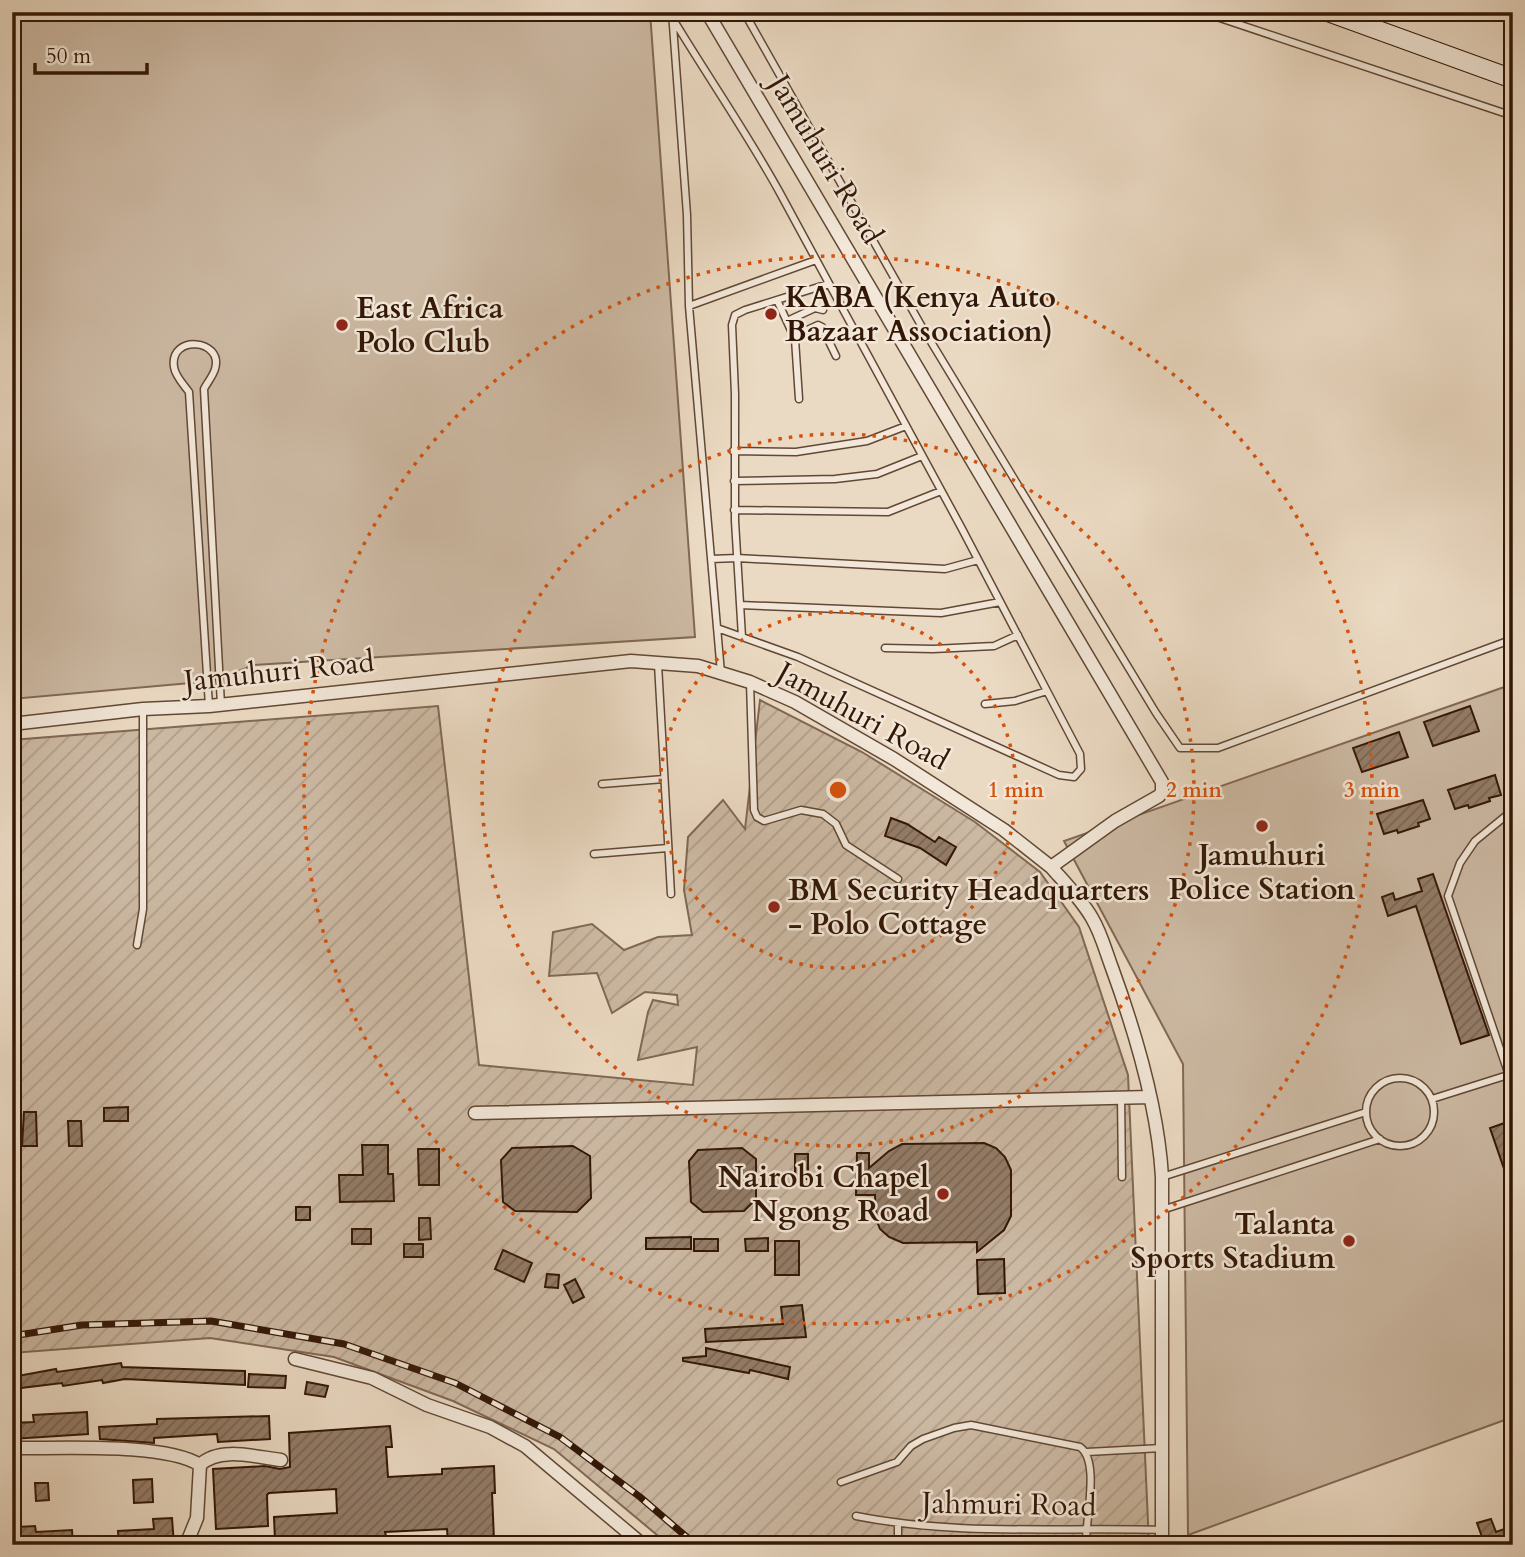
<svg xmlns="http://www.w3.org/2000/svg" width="1525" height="1557" viewBox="0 0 1525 1557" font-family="Cardo,serif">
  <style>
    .green { fill: #ccb9a3; stroke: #806854; stroke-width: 2 }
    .garden { fill: url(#garden-furrows); stroke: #806854; stroke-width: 2 }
    .building { fill: url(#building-hatch); stroke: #331706; stroke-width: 2 }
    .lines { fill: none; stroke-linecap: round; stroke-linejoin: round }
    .lane-casing { stroke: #614835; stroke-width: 9 }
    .street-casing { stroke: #614835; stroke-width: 15 }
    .secondary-casing { stroke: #331706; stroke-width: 20 }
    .lane { stroke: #f2e7d8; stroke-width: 6 }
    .street { stroke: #f2e7d8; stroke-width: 12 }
    .secondary { stroke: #f2e7d8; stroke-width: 18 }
    .rail-casing { stroke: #331706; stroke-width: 7 }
    .rail { stroke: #f2e7d8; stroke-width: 4.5; stroke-dasharray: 13; stroke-linecap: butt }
    .ring { fill: none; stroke: #d6520b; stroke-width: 3.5; stroke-dasharray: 3.5 7 }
    .poi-dot { fill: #8f2418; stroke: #f2e7d8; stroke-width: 2.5 }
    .labels { text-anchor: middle; stroke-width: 5; stroke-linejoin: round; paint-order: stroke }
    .street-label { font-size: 30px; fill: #331706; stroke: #f2e7d8 }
    .poi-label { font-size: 30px; font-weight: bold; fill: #331706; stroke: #f2e7d8; text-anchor: start }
    .centre { fill: #d6520b; stroke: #f2e7d8; stroke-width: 3.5 }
    .ring-label { font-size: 21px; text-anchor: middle; font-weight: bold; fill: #d6520b; stroke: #f2e7d8; stroke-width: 5; stroke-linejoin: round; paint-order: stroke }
  </style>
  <defs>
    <pattern id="garden-furrows" width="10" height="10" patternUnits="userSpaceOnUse" patternTransform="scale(1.75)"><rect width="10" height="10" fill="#ccb9a3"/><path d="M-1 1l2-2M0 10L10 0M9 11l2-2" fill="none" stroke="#b09e8b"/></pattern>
    <pattern id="building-hatch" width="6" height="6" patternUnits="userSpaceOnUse" patternTransform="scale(1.75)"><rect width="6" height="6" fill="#937c68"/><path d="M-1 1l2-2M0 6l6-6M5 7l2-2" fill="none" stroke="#796554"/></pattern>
  </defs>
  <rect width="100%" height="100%" fill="#ebdac3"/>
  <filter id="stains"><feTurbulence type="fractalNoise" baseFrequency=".00286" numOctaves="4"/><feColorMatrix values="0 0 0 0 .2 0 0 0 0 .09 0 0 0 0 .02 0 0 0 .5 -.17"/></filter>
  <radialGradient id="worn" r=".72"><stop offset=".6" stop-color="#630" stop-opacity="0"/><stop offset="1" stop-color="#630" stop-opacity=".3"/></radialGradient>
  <path class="green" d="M12,12H650L695,637L254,665L213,681L12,699Z
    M1513,684V1417L1188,1535L1183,1064L1064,841Z"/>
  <path class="garden" d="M760,700L862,752L975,822L1040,872L1079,927L1128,1075L1149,1545H669L554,1449L453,1401L334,1357L210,1338L12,1353V740L438,706L479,1065L693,1085L697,1047L638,1060L648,1012L653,1000L678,1005L677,995L645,992L612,1013L597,973L549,976L553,932L592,924L624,950L658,937L692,935L684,890L688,837L723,800L745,829Z"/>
  <path class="building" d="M1470,706L1479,731L1433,746L1424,722Z
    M1399,732L1408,757L1362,772L1353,748Z
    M1495,775L1501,795L1489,798L1490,801L1469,808L1468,805L1455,809L1448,790Z
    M1423,800L1430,819L1418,823L1419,826L1398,833L1397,830L1384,834L1377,814Z
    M891,818L907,824L935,842L939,837L956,847L946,865L920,848L885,836Z
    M1433,874L1489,1035L1461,1044L1416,906L1388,916L1382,897L1393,893L1395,900L1422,891L1418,879Z
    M128,1107V1121H104V1108Z
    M24,1112H36L37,1146H22Z
    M1513,1120V1189H1511L1490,1128Z
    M68,1121H81L82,1146H69Z
    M984,1143L996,1148L1005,1157L1011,1170V1216L1004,1230L977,1252V1242L903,1243L889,1237L880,1229L876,1219L875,1195H856L857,1153H869V1168L889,1151L902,1144Z
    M362,1145H388V1174H393L394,1201L340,1202L339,1175H363Z
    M573,1146L590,1156L591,1198L577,1212L515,1211L503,1202L501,1160L512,1148Z
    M742,1148L756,1159V1199L744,1211L703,1212L691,1202L689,1161L698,1150Z
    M418,1149H439V1185H419Z
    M795,1154H808V1179H795Z
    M296,1207H310V1220H296Z
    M419,1218H430L431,1239L419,1240Z
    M352,1229H371V1244H352Z
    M691,1237V1249H646V1238Z
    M768,1238V1251H746L745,1239Z
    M694,1239H718V1251H694Z
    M775,1241H799V1275H775Z
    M404,1244H423V1257H404Z
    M503,1250L532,1263L524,1282L495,1269Z
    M1004,1259L1005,1293L978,1294L977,1260Z
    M547,1274L559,1275L558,1288L545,1287Z
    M575,1279L584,1297L573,1303L564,1285Z
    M802,1305L806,1337L706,1342L705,1329L783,1324L781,1307Z
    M706,1348L790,1367L788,1379L750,1370L749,1373L683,1361V1358L706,1356Z
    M121,1363L122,1367L245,1371V1385L125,1379L103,1383L102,1380L63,1386L62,1383L12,1389V1377L56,1369L57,1372Z
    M249,1374L286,1376L285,1388L248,1387Z
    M307,1382L328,1386L325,1397L305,1394Z
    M87,1412L88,1434L12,1439V1423L34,1422L33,1415Z
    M269,1416L270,1439L218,1442L217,1434L154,1438V1443L100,1439L99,1427L157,1424V1419Z
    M390,1426L392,1447H386L388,1477L442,1474V1469L494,1466L495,1493H492L494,1540L448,1542L447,1529L385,1532L386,1536L275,1541L274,1517L337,1513L336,1489L269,1493L267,1495L268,1526L216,1529L213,1469L265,1466L280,1469L290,1467L289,1433Z
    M152,1479L153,1502L134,1503L133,1480Z
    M35,1483H48L49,1500L36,1501Z
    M172,1518L174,1545H119L118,1531L154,1529L153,1519Z
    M1491,1519L1496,1532L1513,1526V1545H1485L1477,1523Z
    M35,1526L36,1532L72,1530L73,1545H18V1527Z"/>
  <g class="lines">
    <defs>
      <path id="lane" d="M672,12L687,215L689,306L721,673
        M744,12L922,327L1156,713L1180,748H1218L1513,639
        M1202,12L1513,116
        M673,19C708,77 747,133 780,193L961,527L1047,691L1080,754L1081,769L1074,777L1059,775L798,657L717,628
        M777,300L795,339L799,399
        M689,306L816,260
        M787,321L815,308L823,310
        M794,336L818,325L822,327L836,356
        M733,451L796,452L867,441L906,426
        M734,481L835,479L877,474L922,456
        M734,510L888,512L941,491
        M711,559L737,558L945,569L978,560
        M740,605L941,613L1000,602
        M742,637L735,521V394L732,325L735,315L745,310L828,284
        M885,648L933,649L994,646L1018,635
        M658,664L671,894
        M750,682L754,810L757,817L764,821L801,810L823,814L836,824L846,845L898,879
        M985,704L1015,701L1047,691
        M209,706L189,392C184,385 175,376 174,367C169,334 224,339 215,369C213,376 207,383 204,389L221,705
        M602,784L664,779
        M1513,810L1475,841L1460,863L1448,896L1513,1087
        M594,854L668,848
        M137,945L143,909V709
        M1366 1112a34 34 0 1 1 68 0a34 34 0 1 1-68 0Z
        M1121,1097L1122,1177
        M1432,1099L1508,1075
        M1162,1177L1366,1112
        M1162,1210L1380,1139
        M1087,1452L1162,1448
        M841,1482L897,1462L911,1446L923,1439L954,1428L971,1425L1080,1447C1098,1460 1088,1507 1087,1528
        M856,1516C956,1536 1060,1527 1162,1530
        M898,1525V1545
        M1086,1528L1087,1545"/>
      <path id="street" d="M12,724L143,709L209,706L631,661L698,666L750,682L795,702L894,759L1004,830L1051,867L1115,821L1159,796L1162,792V782L707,12
        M1051,867C1066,884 1081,899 1092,918C1101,933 1106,952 1112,968C1136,1034 1158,1107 1162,1177V1545
        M475,1113L1150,1097
        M295,1359L372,1378L427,1405L490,1427L525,1446L643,1545
        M12,1448C57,1449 164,1442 200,1465
        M186,1545L197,1518L200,1465C219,1446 256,1457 281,1460"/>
      <path id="secondary" d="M1328,12L1513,79"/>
    </defs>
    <use href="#lane" class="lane-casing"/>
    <use href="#street" class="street-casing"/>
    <use href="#secondary" class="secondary-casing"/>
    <use href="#lane" class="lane"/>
    <use href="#street" class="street"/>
    <use href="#secondary" class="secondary"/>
    <defs>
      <path id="rail" d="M12,1336L82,1325L211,1321L344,1344L455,1383L560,1437L640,1497L696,1545"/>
    </defs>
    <use href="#rail" class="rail-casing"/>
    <use href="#rail" class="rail"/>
  </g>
  <g class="ring">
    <circle cx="838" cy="790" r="178"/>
    <circle cx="838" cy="790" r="356"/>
    <circle cx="838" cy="790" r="534"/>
  </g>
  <g class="poi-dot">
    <circle cx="771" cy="314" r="7"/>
    <circle cx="342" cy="325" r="7"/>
    <circle cx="1262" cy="826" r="7"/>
    <circle cx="774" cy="907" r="7"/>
    <circle cx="943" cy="1194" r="7"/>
    <circle cx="1349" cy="1241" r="7"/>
  </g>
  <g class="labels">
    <g class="street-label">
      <text transform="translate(826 159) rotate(59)" y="10">Jamuhuri Road</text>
      <text transform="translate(279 671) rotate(-6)" y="10">Jamuhuri Road</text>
      <text transform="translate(863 716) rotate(29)" y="10">Jamuhuri Road</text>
      <text transform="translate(1009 1504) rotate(1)" y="10">Jahmuri Road</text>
    </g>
    <g class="poi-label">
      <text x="785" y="307">KABA (Kenya Auto<tspan x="785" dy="34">Bazaar Association)</tspan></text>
      <text x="356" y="318">East Africa<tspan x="356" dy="34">Polo Club</tspan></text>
      <text x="1262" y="865" text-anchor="middle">Jamuhuri<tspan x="1262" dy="34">Police Station</tspan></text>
      <text x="788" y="900">BM Security Headquarters<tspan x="788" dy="34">- Polo Cottage</tspan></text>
      <text x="929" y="1187" text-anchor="end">Nairobi Chapel<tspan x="929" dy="34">Ngong Road</tspan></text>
      <text x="1335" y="1234" text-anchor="end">Talanta<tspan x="1335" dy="34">Sports Stadium</tspan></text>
    </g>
  </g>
  <circle cx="838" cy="790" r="10" class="centre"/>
  <g class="ring-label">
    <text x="1016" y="797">1 min</text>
    <text x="1194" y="797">2 min</text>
    <text x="1372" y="797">3 min</text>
  </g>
  <rect width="1525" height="1557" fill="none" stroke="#ebdac3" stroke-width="42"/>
  <rect x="14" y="14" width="1497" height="1529" fill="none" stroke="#331706" stroke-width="3.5"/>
  <rect x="21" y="21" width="1483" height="1515" fill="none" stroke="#331706" stroke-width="2"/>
  <path d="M35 63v10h112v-10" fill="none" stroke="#331706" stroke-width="3.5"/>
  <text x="46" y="63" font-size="21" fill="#331706" stroke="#f2e7d8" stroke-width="5" paint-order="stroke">50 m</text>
  <rect width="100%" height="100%" filter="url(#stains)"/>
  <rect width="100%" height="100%" fill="url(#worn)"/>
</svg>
